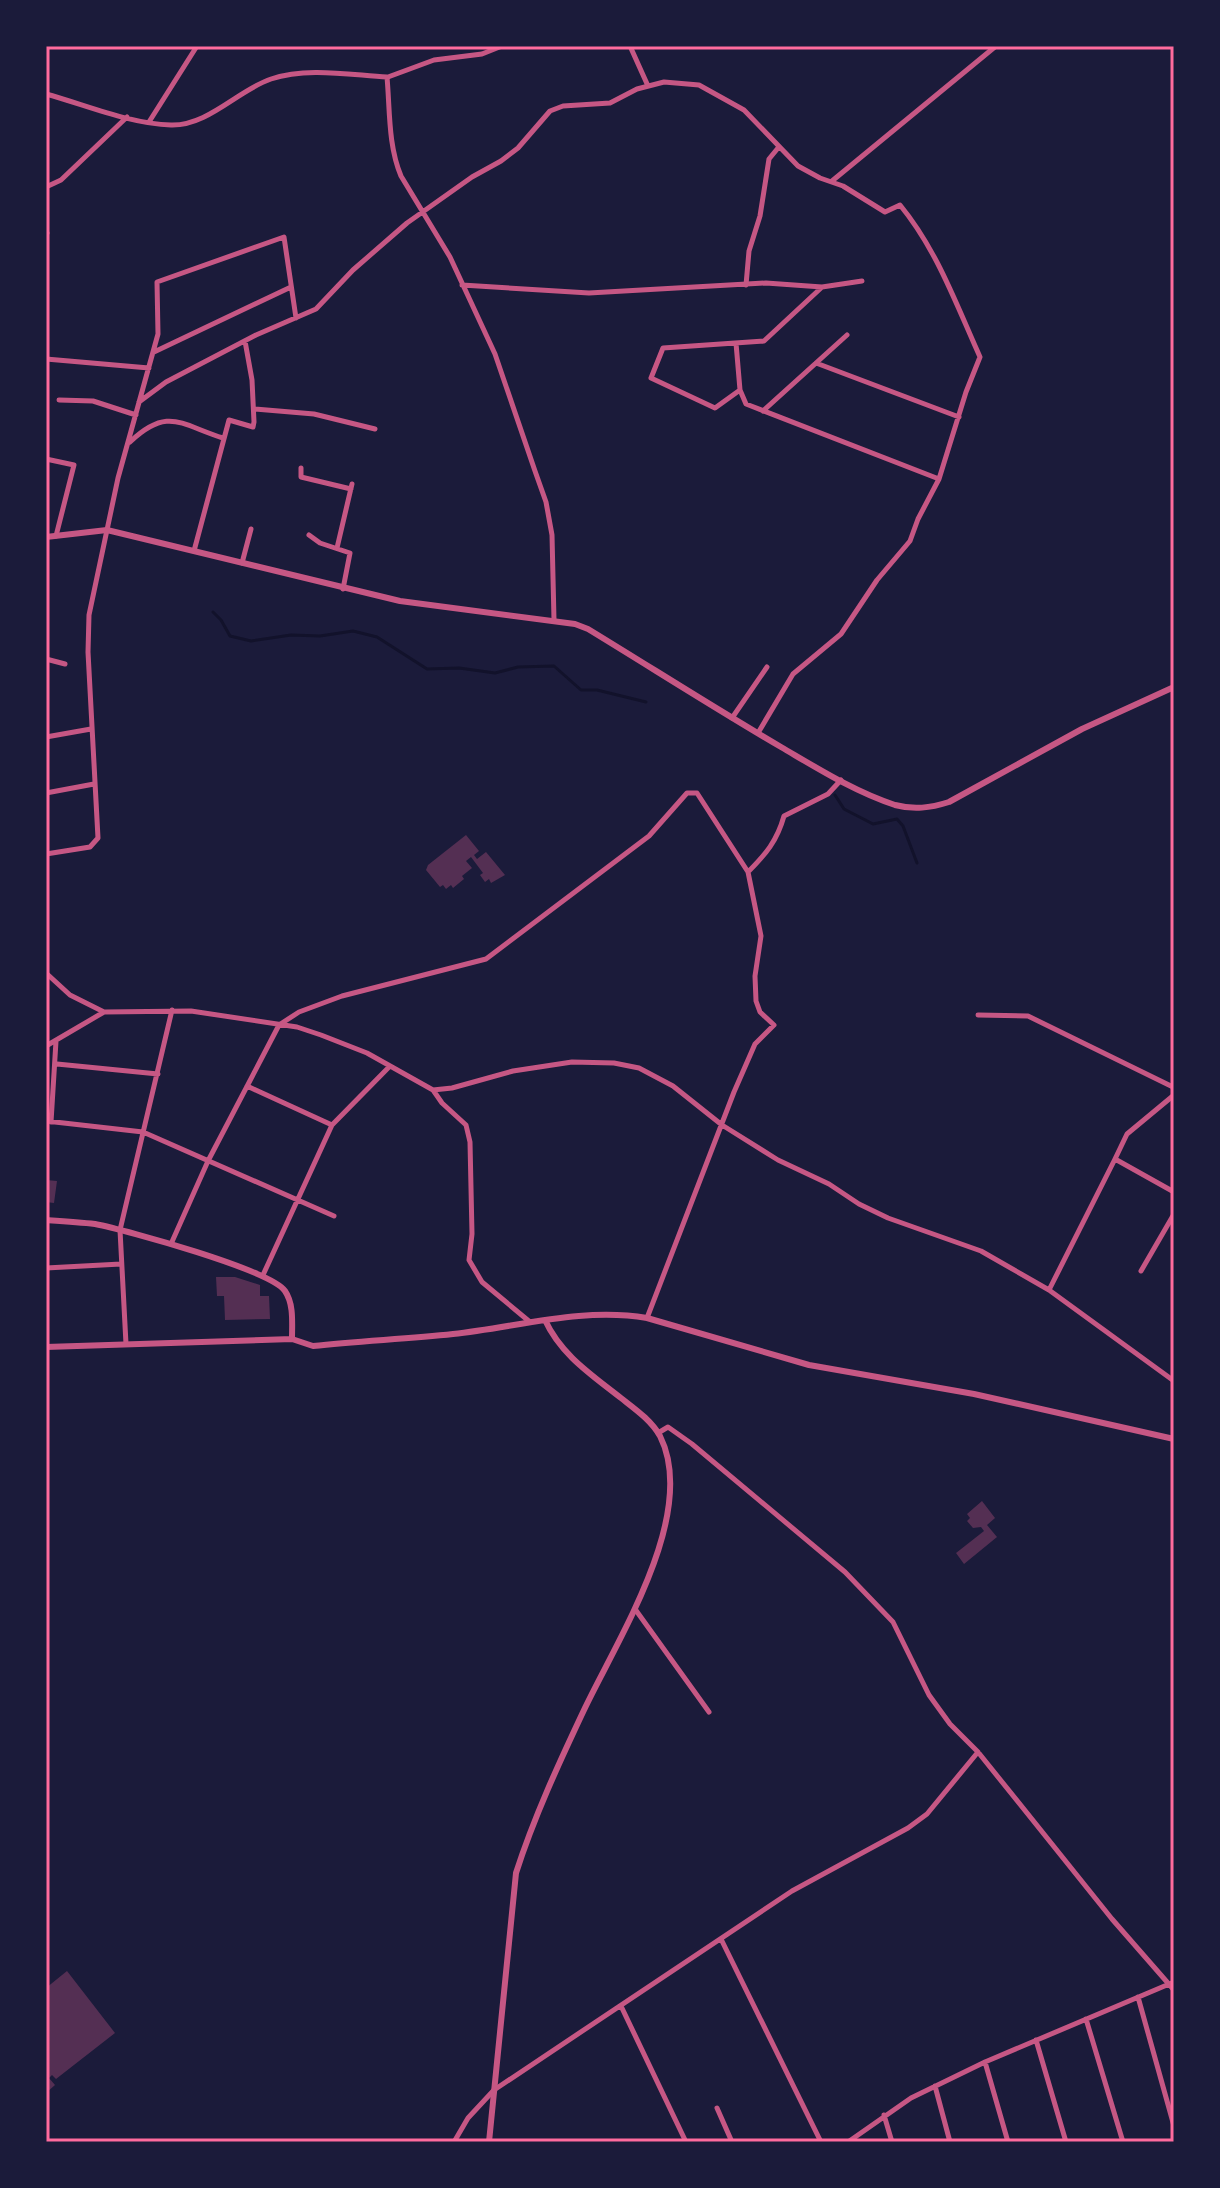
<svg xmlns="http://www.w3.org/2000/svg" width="1220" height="2188" viewBox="0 0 1220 2188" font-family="'Sofia Sans Condensed',sans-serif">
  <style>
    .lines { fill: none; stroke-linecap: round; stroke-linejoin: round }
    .stream { stroke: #12122b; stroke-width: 3 }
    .building { fill: #542f53 }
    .minor { stroke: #c65784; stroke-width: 5 }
    .tertiary { stroke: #c65784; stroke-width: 6 }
    .neatline { fill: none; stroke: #ff6b9d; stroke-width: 3 }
  </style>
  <rect width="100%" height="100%" fill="#1b1b3a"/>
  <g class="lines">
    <path class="stream" d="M213,612L221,620L230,636L251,641L291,635L320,636L353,631L377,637L427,669L459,668L495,673L518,667L554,666L581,690H597L646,702
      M835,795L844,809L873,824L897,819L903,826L917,863"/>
  </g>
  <path class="building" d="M466,835L479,851L474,855L477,859L486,852L505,875L491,883L489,879L485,882L480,875L483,873L471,857L466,861L472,868L462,876L464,879L453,888L451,885L446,889L443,885L440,887L426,870L428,865Z
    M46,1180L57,1181L54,1203L46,1202Z
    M216,1277H235L260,1285V1296H269L270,1319L225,1320L224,1296H217Z
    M982,1501L995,1518L987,1525L997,1537L964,1564L956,1553L984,1531L981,1527L973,1528L967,1521L970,1518L967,1514Z
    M67,1971L115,2033L56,2079L52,2075L49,2078L55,2085L46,2093V1988Z"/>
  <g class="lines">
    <path class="minor" d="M630,46L648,86
      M388,77L434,60L482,54L502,46
      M46,94C86,105 130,124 171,125C208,126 238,90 271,79C307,67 350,75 387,77C390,110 388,145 401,176L450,257L495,354L535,471L546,502L552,535L554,620
      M149,122L197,46
      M832,181L996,46
      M46,187L61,180L127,117
      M46,233H47
      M462,285L589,293L766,283L822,287L862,281
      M746,285L749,251L760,216L769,159L778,148
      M736,343L740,390L746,404L939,479
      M154,352L291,287
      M46,359L149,368
      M816,363L959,417
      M740,390L715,408L651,378L663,348L764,341L821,288
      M59,400L93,401L136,415
      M139,402L166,382L256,335L316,309L353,270L407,223L472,177L501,161L518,148L550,111L563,106L610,103L637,89L664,82L699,85L744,110L798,166L820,178L843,186L885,212L900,205C937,250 956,304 980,357L966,392L939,479L918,519L910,541L877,580L841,634L793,674L758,733
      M255,409L314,414L375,429
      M763,411L847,335
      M130,442C168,406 181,425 223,438
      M46,459L74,465L56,536
      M301,468V477L351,489
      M309,535L320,543L350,553L343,589
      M337,548L352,484
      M194,551L229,420L253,427L254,422L252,380L245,341
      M242,563L251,529
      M46,659L65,664
      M732,718L767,667
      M46,737L91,729
      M46,793L94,784
      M46,854L90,847L98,838L88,652L89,615L118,478L158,334L157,282L284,237L296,318
      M46,973L70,995L104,1012
      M978,1015L1028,1016L1173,1087
      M46,1046L104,1012L191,1011L297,1027L321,1035L367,1053L433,1090L442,1103L466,1125L470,1142L472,1234L469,1260L482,1282L530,1322
      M57,1064L158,1074
      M247,1086L332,1125
      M433,1090L452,1088L513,1071L572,1062L614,1063L639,1068L673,1086L722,1125L778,1160L829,1184L859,1204L888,1218L981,1251L1049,1290L1115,1159L1174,1192
      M46,1121L143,1132L334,1216
      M51,1122L56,1041
      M1115,1159L1127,1134L1174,1095
      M171,1244L208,1161L279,1025L299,1012L342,996L486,959L649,836L687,793H697L748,872C766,854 777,841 784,816L828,794L841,780
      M46,1268L121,1264
      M1141,1271L1174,1214
      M263,1275L332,1125L390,1066
      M1049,1290L1174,1381
      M647,1318L734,1092L755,1044L774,1025L760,1012L756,1001L755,976L761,936L748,872
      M126,1344L120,1230L172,1010
      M658,1433L668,1427L692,1444L845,1572L893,1622L929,1695L950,1724L978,1752L1112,1919L1174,1990
      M635,1609L709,1712
      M721,1939L821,2142
      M1138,1997L1174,2126
      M621,2006L686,2142
      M1086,2019L1123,2142
      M1036,2040L1066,2142
      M985,2062L1008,2142
      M935,2086L950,2142
      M717,2108L732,2142
      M884,2115L892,2142
      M454,2142L468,2118L494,2090L792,1891L908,1828L927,1814L978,1752
      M848,2142L911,2098L985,2062L1174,1982"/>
    <path class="tertiary" d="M46,537L107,530L400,601L575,624L588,629C652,668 716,709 781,747C817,768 855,792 895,805C914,810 930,808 949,802L1082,729L1174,687
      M46,1220C62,1221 79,1222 95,1224C126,1230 271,1270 285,1291C294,1304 292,1323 292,1339
      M46,1347L292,1339L313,1346C359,1341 406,1339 453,1334C518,1327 582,1307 647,1318L809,1365L974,1394L1174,1439
      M489,2142L516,1873C534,1817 559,1763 584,1710C617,1640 699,1514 660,1436C651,1420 635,1409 621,1398C592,1375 561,1355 545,1320"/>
  </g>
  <rect width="1220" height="2188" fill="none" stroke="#1b1b3a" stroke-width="96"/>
  <rect x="48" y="48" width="1124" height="2092" class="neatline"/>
</svg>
